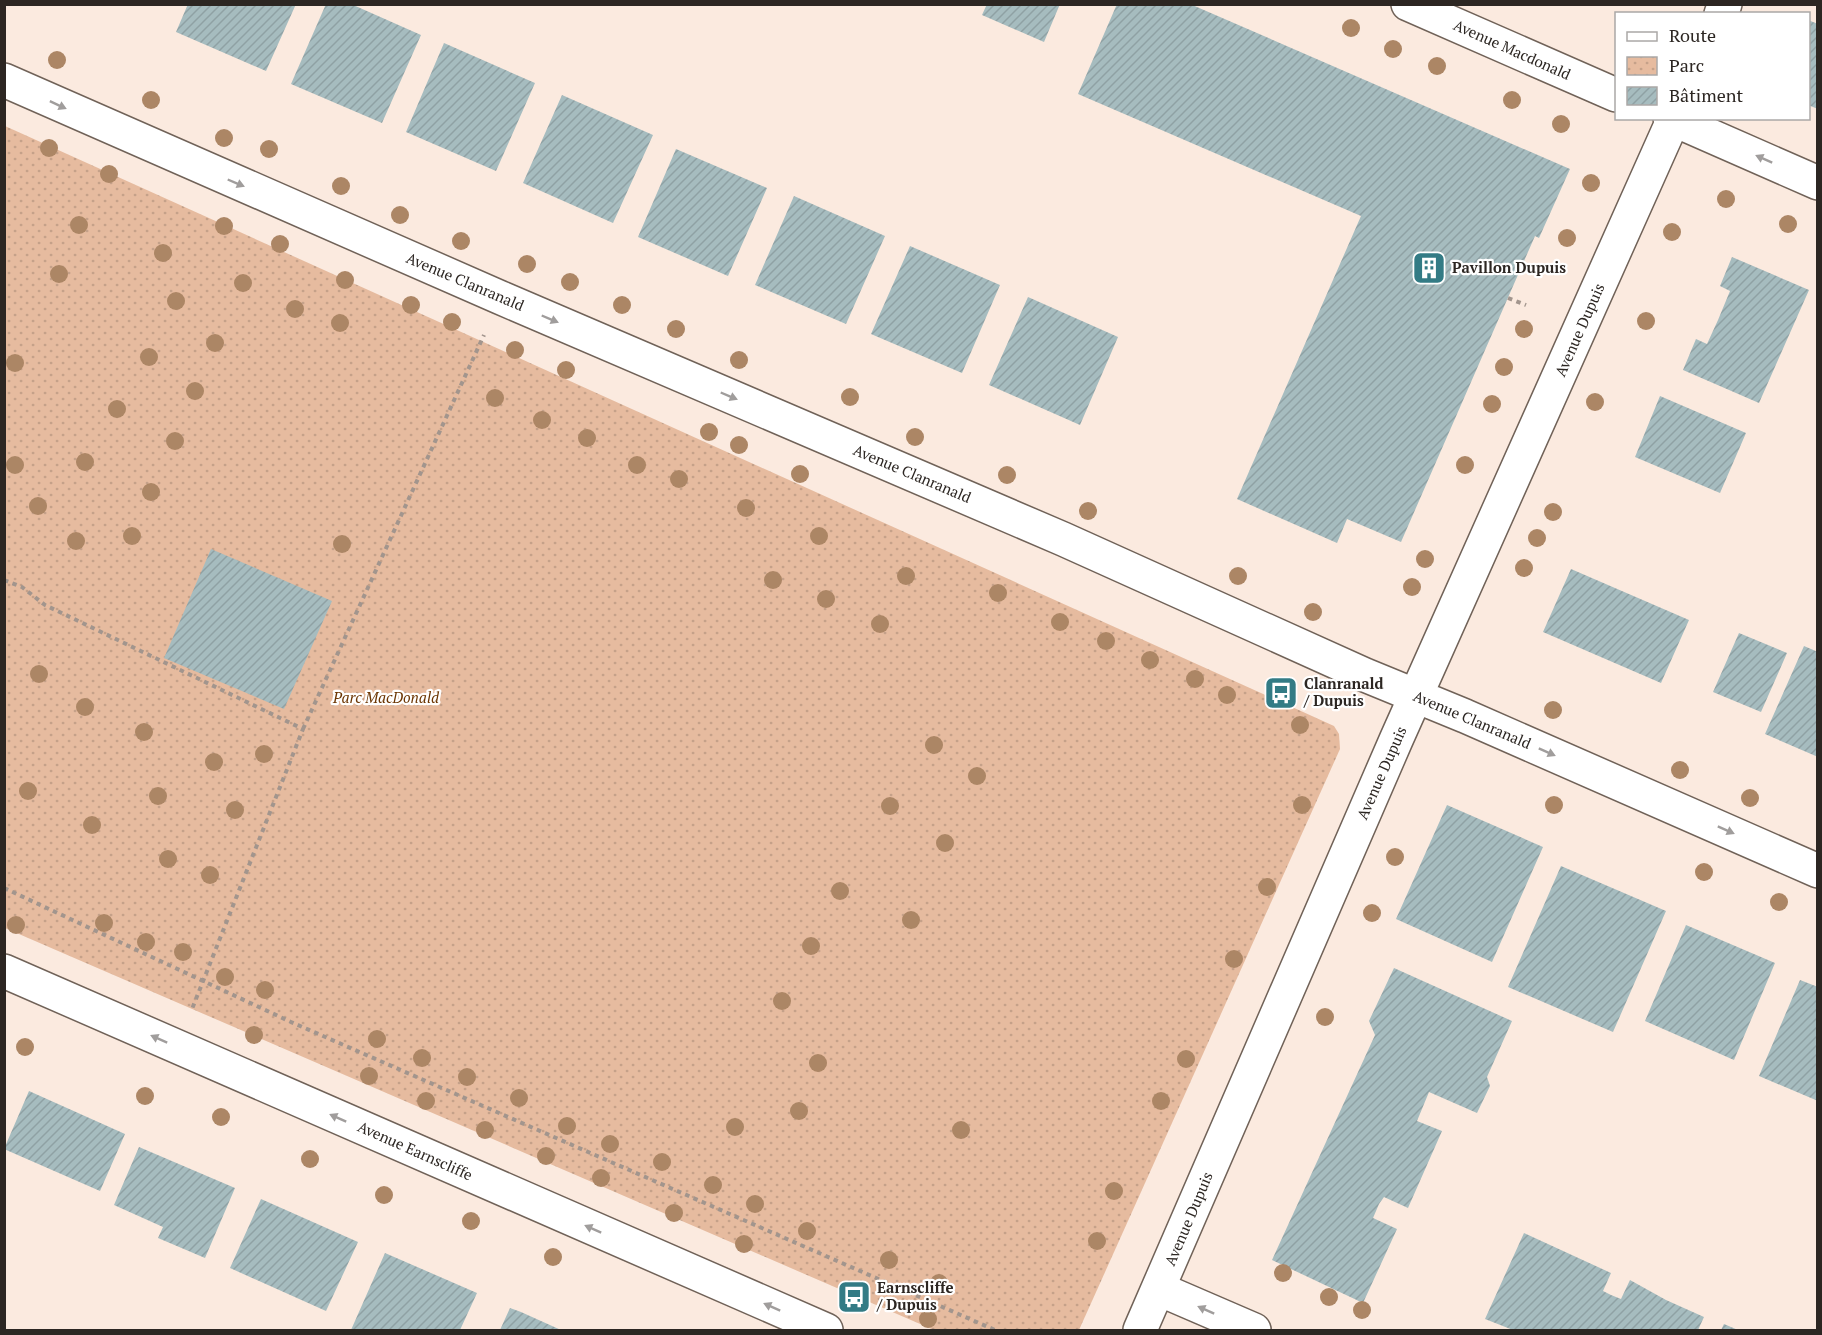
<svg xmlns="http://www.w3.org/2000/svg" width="1822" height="1335" viewBox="0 0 1822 1335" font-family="'PT Serif',serif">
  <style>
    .park { fill: url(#park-dots) }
    .building { fill: url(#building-hatch) }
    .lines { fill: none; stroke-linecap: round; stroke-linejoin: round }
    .minor-casing { stroke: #706258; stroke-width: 36 }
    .path { stroke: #a2958d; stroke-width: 4; stroke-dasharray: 4.5 4.5; stroke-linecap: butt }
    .minor { stroke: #fff; stroke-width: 33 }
    .tree { fill: #ac8665 }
    .oneway { fill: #a09d9c }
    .labels { text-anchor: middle; stroke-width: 4.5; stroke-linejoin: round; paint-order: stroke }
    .street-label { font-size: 15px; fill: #2c2622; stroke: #fff }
    .poi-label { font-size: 15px; font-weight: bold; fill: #2c2622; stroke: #fff; text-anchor: start }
    .park-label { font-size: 15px; font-style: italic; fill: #6b3502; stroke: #fff }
  </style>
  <defs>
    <pattern id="park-dots" width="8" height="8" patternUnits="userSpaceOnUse" patternTransform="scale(1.5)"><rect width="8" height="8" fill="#e6bb9f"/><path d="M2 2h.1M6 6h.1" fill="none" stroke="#c5a189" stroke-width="1.8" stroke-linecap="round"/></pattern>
    <pattern id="building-hatch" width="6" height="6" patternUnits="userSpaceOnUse" patternTransform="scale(1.5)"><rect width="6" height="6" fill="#a6bcbf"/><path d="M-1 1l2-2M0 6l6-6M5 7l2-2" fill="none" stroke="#8fa1a4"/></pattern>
  </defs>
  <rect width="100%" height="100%" fill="#fbeadf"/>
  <path class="park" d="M5,126L1334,726L1339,734L1340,749L1079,1330H934L5,928Z"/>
  <path class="building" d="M188,4H296L266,71L176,32Z
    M326,4H351L421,35L382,123L291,84Z
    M987,4H1060L1044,42L982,15Z
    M1117,4H1190L1570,169L1539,238L1535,236L1401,542L1347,519L1337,543L1237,499L1361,216L1078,94Z
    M1808,20L1818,24V109L1808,105Z
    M444,43L535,83L496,171L406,132Z
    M562,95L653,135L613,223L523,183Z
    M676,149L767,188L728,276L638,237Z
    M794,196L885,236L846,324L755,285Z
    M910,246L1000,285L962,373L871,334Z
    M1732,257L1809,290L1759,403L1683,370L1696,339L1707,344L1718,320L1730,291L1720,286Z
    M1028,297L1118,337L1080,425L989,385Z
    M1660,396L1746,433L1720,493L1635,457Z
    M211,549L332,601L284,709L164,658Z
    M1571,569L1689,620L1661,683L1543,632Z
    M1739,633L1787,653L1761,712L1713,692Z
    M1804,646L1818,652V757L1765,734Z
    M1447,805L1543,847L1492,962L1396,919Z
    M1561,866L1666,911L1613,1032L1508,987Z
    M1686,925L1775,963L1734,1060L1645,1021Z
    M1394,968L1512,1021L1487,1077L1490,1086L1477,1113L1429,1092L1417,1121L1442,1131L1408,1208L1384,1197L1379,1204L1373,1218L1397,1229L1363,1303L1272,1260L1375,1035L1369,1021Z
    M1800,980L1818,987V1101L1759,1076Z
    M29,1091L125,1134L100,1191L4,1149Z
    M139,1147L235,1188L205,1258L158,1238L163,1227L114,1205Z
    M261,1199L358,1242L326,1311L230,1268Z
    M1524,1233L1611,1273L1603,1291L1611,1295L1621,1299L1630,1280L1666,1300L1704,1317L1698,1330H1513L1485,1319Z
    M385,1253L477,1293L460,1330H351Z
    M510,1308L521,1312L561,1330H500Z
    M1724,1324L1738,1330H1721Z"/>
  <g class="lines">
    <defs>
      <path id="minor" d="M1408,4L1616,95
        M1721,14L1725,4
        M4,80L499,297L1063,539L1365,675L1465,716L1818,871
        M1670,118L1818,183
        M4,971L826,1330
        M1159,1289L1254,1330
        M1140,1330L1396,740L1674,118"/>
    </defs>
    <use href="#minor" class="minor-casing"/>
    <path class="path" d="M1508,298L1526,305
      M4,580L22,587L45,605L303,729L192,1009
      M303,729L484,335
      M4,888L291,1022L995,1330"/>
    <use href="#minor" class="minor"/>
  </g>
  <g class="tree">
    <circle cx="1351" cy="28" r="9"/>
    <circle cx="1393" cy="49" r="9"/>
    <circle cx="57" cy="60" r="9"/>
    <circle cx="1437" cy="66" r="9"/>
    <circle cx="151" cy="100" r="9"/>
    <circle cx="1512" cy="100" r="9"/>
    <circle cx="1561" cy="124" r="9"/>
    <circle cx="224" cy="138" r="9"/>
    <circle cx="49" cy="148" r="9"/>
    <circle cx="269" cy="149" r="9"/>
    <circle cx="109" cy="174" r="9"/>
    <circle cx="1591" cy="183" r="9"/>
    <circle cx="341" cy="186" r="9"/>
    <circle cx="1726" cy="199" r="9"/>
    <circle cx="400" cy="215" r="9"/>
    <circle cx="1788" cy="224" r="9"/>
    <circle cx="79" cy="225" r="9"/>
    <circle cx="224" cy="226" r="9"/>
    <circle cx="1672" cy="232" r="9"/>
    <circle cx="1567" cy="238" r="9"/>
    <circle cx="461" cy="241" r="9"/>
    <circle cx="280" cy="244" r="9"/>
    <circle cx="163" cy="253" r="9"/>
    <circle cx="527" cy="264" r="9"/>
    <circle cx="59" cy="274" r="9"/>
    <circle cx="345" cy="280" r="9"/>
    <circle cx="570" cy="282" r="9"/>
    <circle cx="243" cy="283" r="9"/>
    <circle cx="176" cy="301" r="9"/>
    <circle cx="411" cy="305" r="9"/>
    <circle cx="622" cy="305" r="9"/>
    <circle cx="295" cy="309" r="9"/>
    <circle cx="1646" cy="321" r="9"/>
    <circle cx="452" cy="322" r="9"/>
    <circle cx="340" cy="323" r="9"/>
    <circle cx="676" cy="329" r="9"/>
    <circle cx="1524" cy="329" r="9"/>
    <circle cx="215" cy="343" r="9"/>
    <circle cx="515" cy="350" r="9"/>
    <circle cx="149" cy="357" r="9"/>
    <circle cx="739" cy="360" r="9"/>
    <circle cx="15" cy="363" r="9"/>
    <circle cx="1504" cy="367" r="9"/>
    <circle cx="566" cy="370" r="9"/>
    <circle cx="195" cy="391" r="9"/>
    <circle cx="850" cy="397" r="9"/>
    <circle cx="495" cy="398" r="9"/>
    <circle cx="1595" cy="402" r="9"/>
    <circle cx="1492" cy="404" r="9"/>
    <circle cx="117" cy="409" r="9"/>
    <circle cx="542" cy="420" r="9"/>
    <circle cx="709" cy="432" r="9"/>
    <circle cx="915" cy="437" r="9"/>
    <circle cx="587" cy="438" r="9"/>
    <circle cx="175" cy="441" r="9"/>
    <circle cx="739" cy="445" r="9"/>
    <circle cx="85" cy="462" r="9"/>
    <circle cx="15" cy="465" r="9"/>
    <circle cx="637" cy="465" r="9"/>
    <circle cx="1465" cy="465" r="9"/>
    <circle cx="800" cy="474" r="9"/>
    <circle cx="1007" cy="475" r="9"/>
    <circle cx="679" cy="479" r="9"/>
    <circle cx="151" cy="492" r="9"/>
    <circle cx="38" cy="506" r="9"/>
    <circle cx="746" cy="508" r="9"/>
    <circle cx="1088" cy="511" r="9"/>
    <circle cx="1553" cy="512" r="9"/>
    <circle cx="132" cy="536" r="9"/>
    <circle cx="819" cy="536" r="9"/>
    <circle cx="1537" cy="538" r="9"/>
    <circle cx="76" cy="541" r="9"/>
    <circle cx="342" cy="544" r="9"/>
    <circle cx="1425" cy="559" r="9"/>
    <circle cx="1524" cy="568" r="9"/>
    <circle cx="906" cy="576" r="9"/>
    <circle cx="1238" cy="576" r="9"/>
    <circle cx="773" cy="580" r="9"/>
    <circle cx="1412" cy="587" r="9"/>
    <circle cx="998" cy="593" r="9"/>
    <circle cx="826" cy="599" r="9"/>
    <circle cx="1313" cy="612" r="9"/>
    <circle cx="1060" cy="622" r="9"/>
    <circle cx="880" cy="624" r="9"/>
    <circle cx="1106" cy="641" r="9"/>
    <circle cx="1150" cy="660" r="9"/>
    <circle cx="39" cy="674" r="9"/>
    <circle cx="1195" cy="679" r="9"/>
    <circle cx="1227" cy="695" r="9"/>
    <circle cx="85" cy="707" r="9"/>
    <circle cx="1553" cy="710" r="9"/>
    <circle cx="1300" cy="725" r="9"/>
    <circle cx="144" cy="732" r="9"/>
    <circle cx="934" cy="745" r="9"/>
    <circle cx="264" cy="754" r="9"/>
    <circle cx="214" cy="762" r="9"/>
    <circle cx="1680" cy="770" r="9"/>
    <circle cx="977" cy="776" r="9"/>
    <circle cx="28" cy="791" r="9"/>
    <circle cx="158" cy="796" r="9"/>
    <circle cx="1750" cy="798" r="9"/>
    <circle cx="1302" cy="805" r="9"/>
    <circle cx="1554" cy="805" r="9"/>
    <circle cx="890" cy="806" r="9"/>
    <circle cx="235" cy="810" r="9"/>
    <circle cx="92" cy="825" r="9"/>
    <circle cx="945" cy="843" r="9"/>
    <circle cx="1395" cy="857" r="9"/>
    <circle cx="168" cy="859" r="9"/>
    <circle cx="1704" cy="872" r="9"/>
    <circle cx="210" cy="875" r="9"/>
    <circle cx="1267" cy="887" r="9"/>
    <circle cx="840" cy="891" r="9"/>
    <circle cx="1779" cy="902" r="9"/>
    <circle cx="1372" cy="913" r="9"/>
    <circle cx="911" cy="920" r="9"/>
    <circle cx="104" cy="923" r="9"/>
    <circle cx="16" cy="925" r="9"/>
    <circle cx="146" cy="942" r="9"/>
    <circle cx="811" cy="946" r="9"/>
    <circle cx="183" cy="952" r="9"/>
    <circle cx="1234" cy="959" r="9"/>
    <circle cx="225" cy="977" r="9"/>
    <circle cx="265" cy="990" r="9"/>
    <circle cx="782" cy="1001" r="9"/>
    <circle cx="1325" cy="1017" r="9"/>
    <circle cx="254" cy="1035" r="9"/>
    <circle cx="377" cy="1039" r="9"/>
    <circle cx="25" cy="1047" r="9"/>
    <circle cx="422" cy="1058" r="9"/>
    <circle cx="1186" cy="1059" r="9"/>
    <circle cx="818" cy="1063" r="9"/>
    <circle cx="369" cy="1076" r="9"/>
    <circle cx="467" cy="1077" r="9"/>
    <circle cx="145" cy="1096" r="9"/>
    <circle cx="519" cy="1098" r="9"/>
    <circle cx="426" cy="1101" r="9"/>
    <circle cx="1161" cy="1101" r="9"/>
    <circle cx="799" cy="1111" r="9"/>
    <circle cx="221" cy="1117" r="9"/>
    <circle cx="567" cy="1126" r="9"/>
    <circle cx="735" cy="1127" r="9"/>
    <circle cx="485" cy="1130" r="9"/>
    <circle cx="961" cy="1130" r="9"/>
    <circle cx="610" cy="1144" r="9"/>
    <circle cx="546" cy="1156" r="9"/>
    <circle cx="310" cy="1159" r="9"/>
    <circle cx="662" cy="1162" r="9"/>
    <circle cx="601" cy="1178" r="9"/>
    <circle cx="713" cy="1185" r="9"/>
    <circle cx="1114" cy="1191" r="9"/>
    <circle cx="384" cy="1195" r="9"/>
    <circle cx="755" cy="1204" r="9"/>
    <circle cx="674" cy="1213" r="9"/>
    <circle cx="471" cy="1221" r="9"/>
    <circle cx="807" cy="1231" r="9"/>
    <circle cx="1097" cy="1241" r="9"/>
    <circle cx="744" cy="1244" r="9"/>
    <circle cx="553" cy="1257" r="9"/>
    <circle cx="889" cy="1260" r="9"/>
    <circle cx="1283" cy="1273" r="9"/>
    <circle cx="939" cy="1283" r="9"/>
    <circle cx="1329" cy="1297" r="9"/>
    <circle cx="1362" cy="1310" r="9"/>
    <circle cx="928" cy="1319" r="9"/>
  </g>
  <defs><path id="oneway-solid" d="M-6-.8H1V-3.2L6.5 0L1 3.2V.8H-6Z" transform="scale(1.5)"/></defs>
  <g class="oneway">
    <use href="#oneway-solid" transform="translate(58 105) rotate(25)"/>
    <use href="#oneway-solid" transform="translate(1764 159) rotate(-156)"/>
    <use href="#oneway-solid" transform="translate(236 183) rotate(23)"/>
    <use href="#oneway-solid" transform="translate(550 319) rotate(23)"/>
    <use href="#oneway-solid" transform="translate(729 396) rotate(23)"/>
    <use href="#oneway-solid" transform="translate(1547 752) rotate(24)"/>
    <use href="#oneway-solid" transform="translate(1726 830) rotate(24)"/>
    <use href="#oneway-solid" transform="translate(159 1039) rotate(-156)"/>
    <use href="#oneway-solid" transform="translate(338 1118) rotate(-156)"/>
    <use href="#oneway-solid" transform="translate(593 1229) rotate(-156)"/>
    <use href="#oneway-solid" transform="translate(772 1307) rotate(-156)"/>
    <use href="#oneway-solid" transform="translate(1206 1310) rotate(-156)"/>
  </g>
  <defs>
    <symbol id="building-square" viewBox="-11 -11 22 22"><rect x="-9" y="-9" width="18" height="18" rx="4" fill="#337b85" stroke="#fff"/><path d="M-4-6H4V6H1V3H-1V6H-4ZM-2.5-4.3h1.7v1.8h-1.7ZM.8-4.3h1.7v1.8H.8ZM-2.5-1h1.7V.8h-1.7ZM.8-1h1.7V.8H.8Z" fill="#fff"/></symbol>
    <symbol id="bus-square" viewBox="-11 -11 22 22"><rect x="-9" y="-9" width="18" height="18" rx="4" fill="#337b85" stroke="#fff"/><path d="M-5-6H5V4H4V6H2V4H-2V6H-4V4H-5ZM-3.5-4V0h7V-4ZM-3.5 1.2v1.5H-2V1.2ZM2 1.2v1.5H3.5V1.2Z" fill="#fff"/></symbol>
  </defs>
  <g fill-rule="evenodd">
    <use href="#building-square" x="1410" y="249" width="38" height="38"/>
    <use href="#bus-square" x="1262" y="674" width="38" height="38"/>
    <use href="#bus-square" x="835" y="1278" width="38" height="38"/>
  </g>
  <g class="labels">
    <g class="street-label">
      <text transform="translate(1512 50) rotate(24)" y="5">Avenue Macdonald</text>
      <text transform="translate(465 282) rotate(23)" y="5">Avenue Clanranald</text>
      <text transform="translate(1580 330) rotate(-66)" y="5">Avenue Dupuis</text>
      <text transform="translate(912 474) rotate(23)" y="5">Avenue Clanranald</text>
      <text transform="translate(1472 720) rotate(23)" y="5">Avenue Clanranald</text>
      <text transform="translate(1382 773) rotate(-66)" y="5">Avenue Dupuis</text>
      <text transform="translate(415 1151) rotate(24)" y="5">Avenue Earnscliffe</text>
      <text transform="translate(1189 1219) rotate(-67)" y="5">Avenue Dupuis</text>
    </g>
    <g class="poi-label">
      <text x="1452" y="273">Pavillon Dupuis</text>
      <text x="1304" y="689">Clanranald<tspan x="1304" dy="17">/ Dupuis</tspan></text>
      <text x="877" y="1293">Earnscliffe<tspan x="877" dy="17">/ Dupuis</tspan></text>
    </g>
    <g class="park-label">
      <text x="386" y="703">Parc MacDonald</text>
    </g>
  </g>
  <rect width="1822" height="1335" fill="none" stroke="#2c2622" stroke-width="12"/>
  <rect x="1615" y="12" width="195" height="108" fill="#ffffff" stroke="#aba8a7" stroke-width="1.5"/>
  <rect x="1627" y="32" width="30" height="9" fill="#ffffff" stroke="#aba8a7" stroke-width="1.5"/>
  <text x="1669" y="42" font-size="18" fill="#2c2622">Route</text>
  <rect x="1627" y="57" width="30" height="18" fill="url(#park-dots)" stroke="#aba8a7" stroke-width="1.5"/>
  <text x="1669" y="72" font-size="18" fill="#2c2622">Parc</text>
  <rect x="1627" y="87" width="30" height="18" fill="url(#building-hatch)" stroke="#aba8a7" stroke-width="1.5"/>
  <text x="1669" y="102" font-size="18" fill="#2c2622">Bâtiment</text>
</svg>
